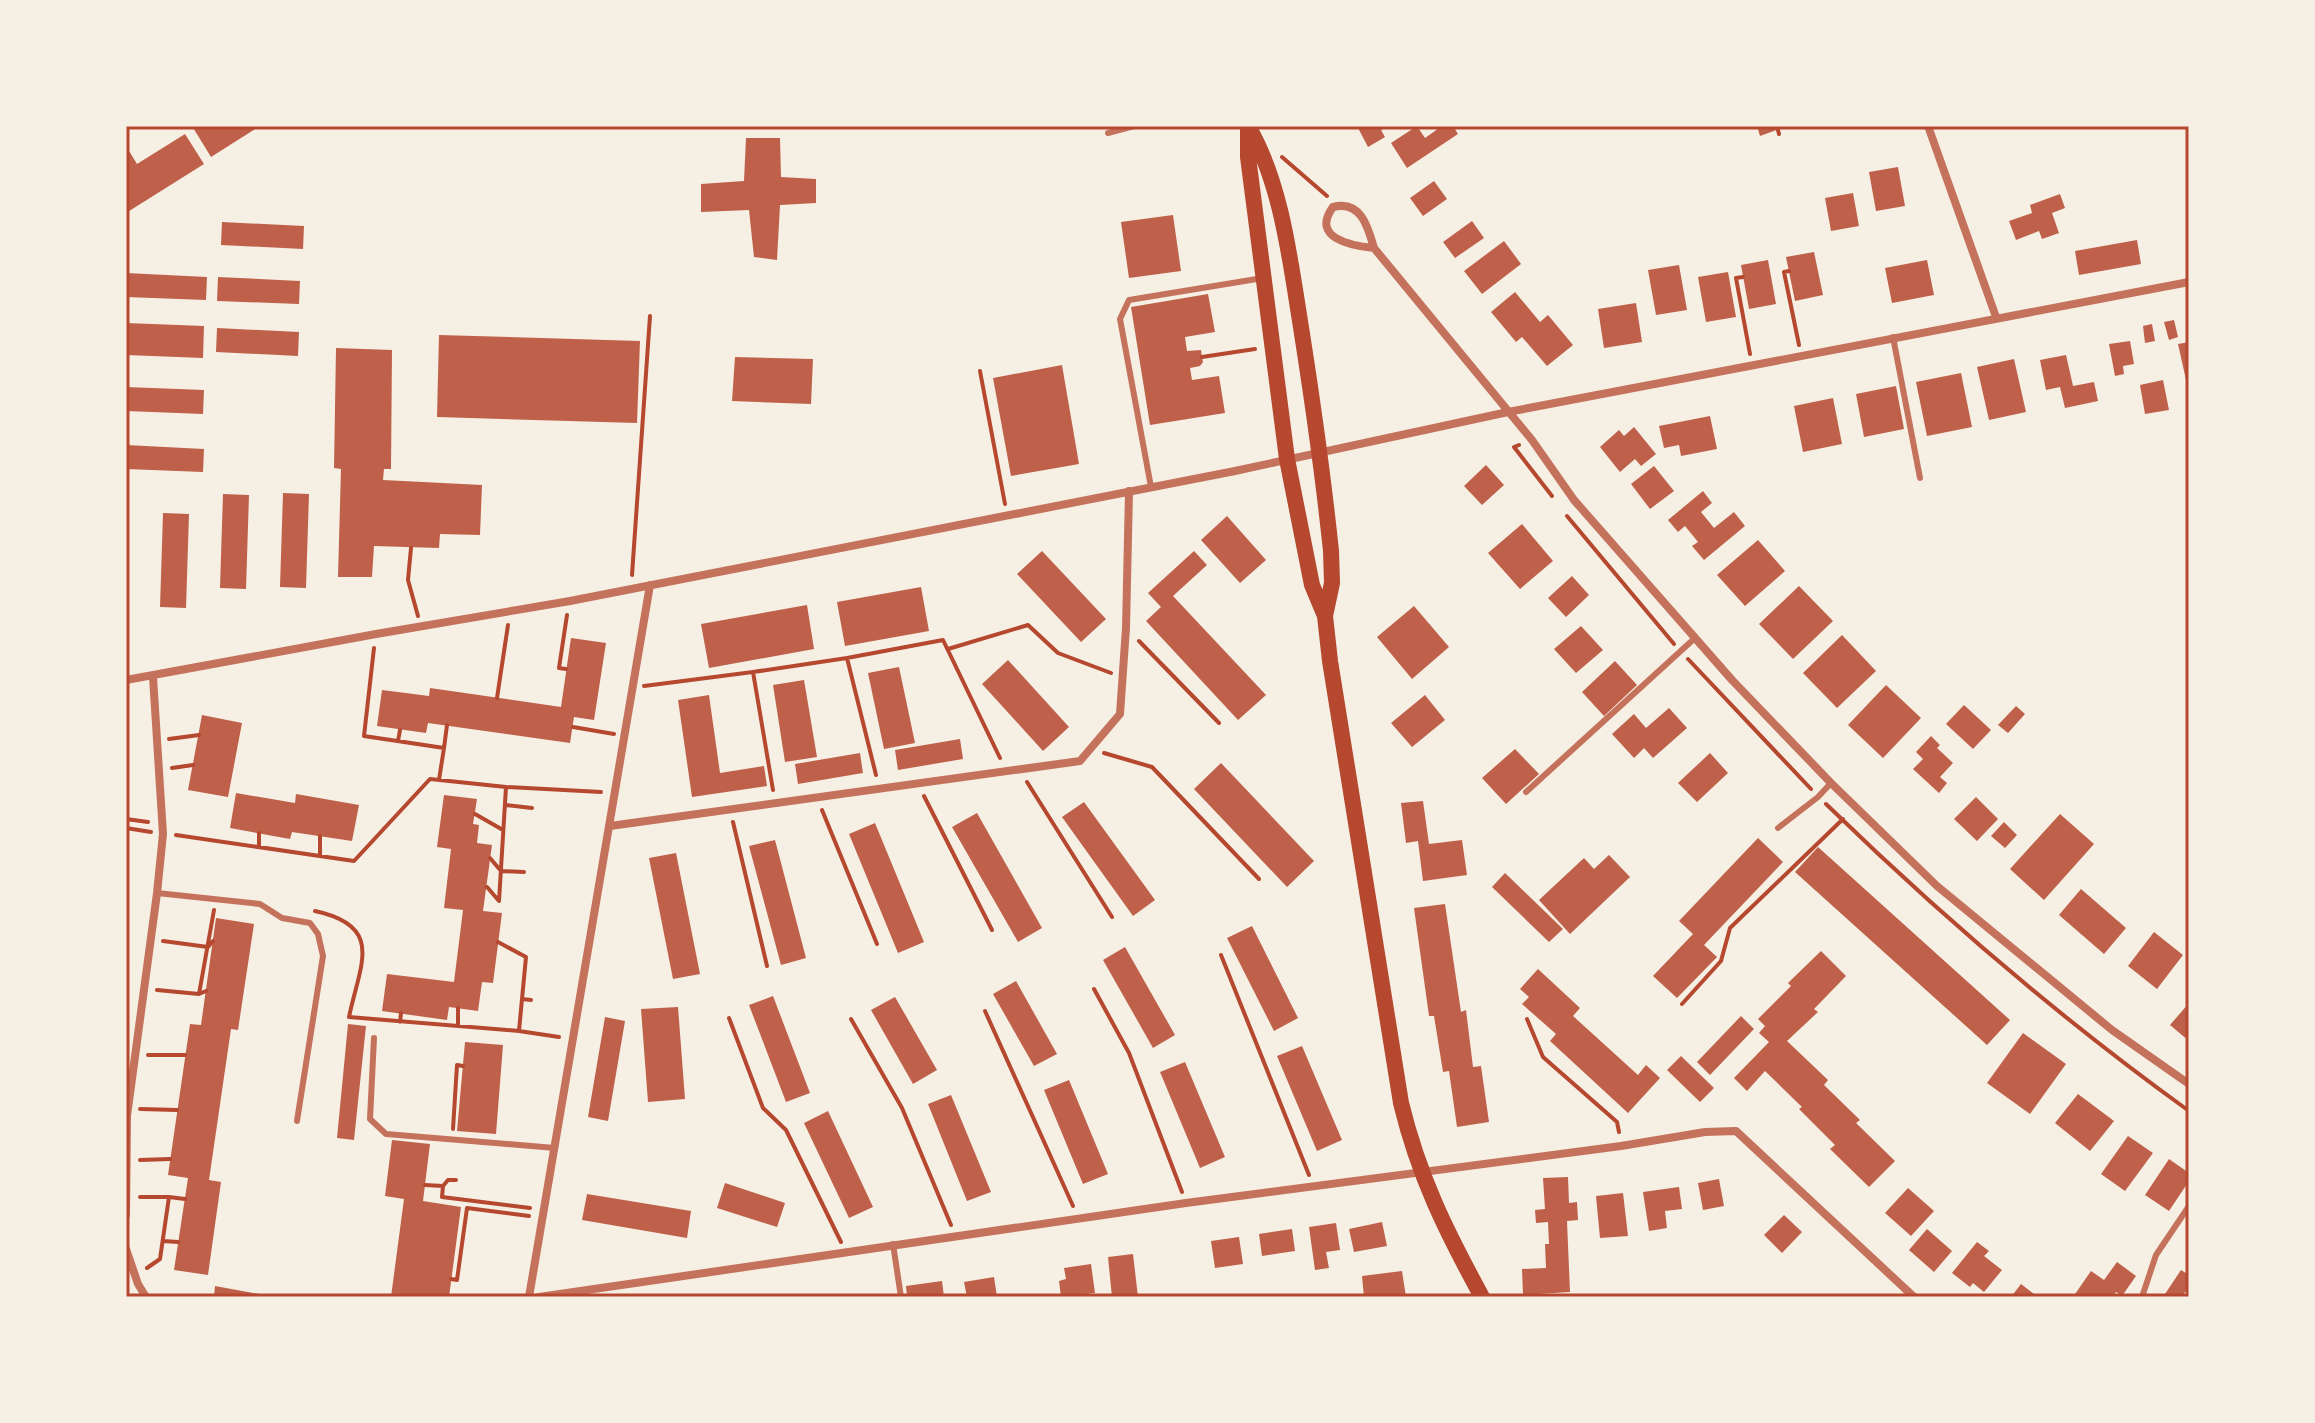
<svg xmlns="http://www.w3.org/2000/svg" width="2315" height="1423" viewBox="0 0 2315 1423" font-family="'Work Sans',sans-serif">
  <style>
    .building { fill: #bf614a }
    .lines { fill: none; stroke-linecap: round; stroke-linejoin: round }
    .path { stroke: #b5482f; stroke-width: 4 }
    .service { stroke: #c5725c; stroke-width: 6 }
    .minor { stroke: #c5725c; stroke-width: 8 }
    .secondary { stroke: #b5482f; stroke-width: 16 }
    .neatline { fill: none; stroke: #b5482f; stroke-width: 3 }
  </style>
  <rect width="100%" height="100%" fill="#f6efe4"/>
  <path class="building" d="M192,126H260L211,157Z
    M1357,126H1388L1381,130L1385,137L1368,147Z
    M1417,126L1425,138L1442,126H1453L1458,134L1407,168L1391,143Z
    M1757,126H1788L1760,136Z
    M185,134L204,164L126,213V146L137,164Z
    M746,138H780L781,177L816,179V203L780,205L777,260L754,257L749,210L701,212V184L744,181Z
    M1898,167L1905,206L1876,211L1869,172Z
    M1434,181L1447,199L1423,216L1410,198Z
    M1853,193L1859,226L1831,231L1825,198Z
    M2060,194L2065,208L2052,213L2059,233L2042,239L2039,231L2016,240L2009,221L2032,213L2030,205Z
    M1173,215L1181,271L1129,278L1121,222Z
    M1472,221L1484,238L1455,258L1443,242Z
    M222,222L304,226L303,249L221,245Z
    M2137,240L2141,264L2079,275L2075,251Z
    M1504,241L1521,264L1482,294L1464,271Z
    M1814,252L1823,295L1795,301L1786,257Z
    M1768,260L1776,304L1749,309L1741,265Z
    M1927,260L1934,295L1892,303L1885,268Z
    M1679,265L1687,310L1656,315L1648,270Z
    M1728,272L1736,317L1706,322L1698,277Z
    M126,273L207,277L206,300L126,297Z
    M218,277L300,281L299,304L217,301Z
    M1515,292L1540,322L1548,315L1573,345L1547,366L1522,337L1516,342L1491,312Z
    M1208,294L1215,332L1185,337L1187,351L1201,350L1202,357L1203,362L1200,366L1190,368L1192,380L1219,376L1225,413L1150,425L1131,307Z
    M1636,303L1642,342L1604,348L1598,309Z
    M2174,320L2178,337L2169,340L2164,322Z
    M126,323L204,326L203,358L126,355Z
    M2152,324L2155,341L2145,343L2143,326Z
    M217,328L299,332L298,356L216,352Z
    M439,335L640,341L637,423L437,417Z
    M2130,341L2134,364L2123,366L2124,374L2115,376L2109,344Z
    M2189,342V389H2188L2178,344Z
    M336,348L392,350L391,469H384L383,480L482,485L480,535L440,534L439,548L374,546L372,577H338L341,469L334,468Z
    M2066,355L2073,386L2094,382L2098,401L2065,408L2060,387L2046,390L2040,360Z
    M735,357L813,359L811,404L732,401Z
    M2014,359L2026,412L1989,420L1977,367Z
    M1062,365L1079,464L1011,476L993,378Z
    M1961,373L1972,427L1927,436L1916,382Z
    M2163,380L2169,410L2145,414L2140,385Z
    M1896,386L1904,429L1864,437L1856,394Z
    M126,387L204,390L203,414L126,411Z
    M1833,398L1842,444L1803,452L1794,406Z
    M1710,416L1717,449L1681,456L1679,445L1664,448L1659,426Z
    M1634,427L1656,454L1641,466L1635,459L1620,472L1600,447L1619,430L1624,436Z
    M126,445L204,449L203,472L126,469Z
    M1486,465L1504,485L1482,505L1464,486Z
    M1654,466L1674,491L1650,509L1631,484Z
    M1703,491L1712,503L1701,512L1714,528L1734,512L1745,526L1704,560L1692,546L1698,542L1685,526L1678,532L1668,520Z
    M283,493L309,494L306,588L280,587Z
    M223,494L249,495L246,589L220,588Z
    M163,513L189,514L186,608L160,607Z
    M1227,516L1266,560L1240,583L1201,540Z
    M1522,524L1553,561L1520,589L1488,553Z
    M1758,540L1785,571L1745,606L1717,575Z
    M1042,551L1106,619L1081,642L1017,574Z
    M1194,551L1207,565L1173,596L1266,695L1238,720L1146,621L1161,607L1148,593Z
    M1572,576L1589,595L1566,617L1548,598Z
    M1799,586L1833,621L1793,659L1759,624Z
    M921,587L929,631L845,646L837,602Z
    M807,605L814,649L709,668L701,624Z
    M1414,606L1449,647L1412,679L1377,637Z
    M1581,626L1603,650L1576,673L1554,649Z
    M1842,635L1876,671L1837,708L1803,673Z
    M571,638L606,643L594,720L574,717L570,743L428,723L426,733L377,726L382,690L429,696L430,688L561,707Z
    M1008,660L1069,727L1043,751L982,684Z
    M1615,661L1637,685L1604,716L1582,692Z
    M899,667L915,743L884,749L868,673Z
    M804,680L817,757L785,762L773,685Z
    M1886,685L1921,718L1883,758L1848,725Z
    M709,695L720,773L764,766L767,786L692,797L678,700Z
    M1425,695L1445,720L1412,747L1391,723Z
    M1964,705L1991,730L1973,749L1946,724Z
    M2016,706L2025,714L2008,733L1998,725Z
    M1669,708L1687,728L1653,758L1644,748L1634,758L1612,734L1634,714L1646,728Z
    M202,715L242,723L228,797L188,790Z
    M1931,736L1940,745L1937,748L1953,763L1940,777L1947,783L1939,793L1913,769L1923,759L1916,752Z
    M960,739L963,759L898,770L895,750Z
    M1515,749L1539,774L1506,804L1482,778Z
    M860,753L863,773L798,784L795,764Z
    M1710,753L1728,773L1697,802L1678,783Z
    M1221,763L1314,861L1287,887L1194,789Z
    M236,793L295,803L296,794L359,805L352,841L292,832L290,839L230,828Z
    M444,795L477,799L473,824L479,825L477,843L492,845L483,911L502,913L493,983L482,982L478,1011L449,1007L447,1020L382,1011L387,974L454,982L463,910L444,908L451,849L437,847Z
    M1976,797L1998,819L1977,841L1954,819Z
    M1423,801L1429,844L1462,840L1467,875L1423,881L1418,841L1406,843L1401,803Z
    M1084,802L1155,900L1133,916L1062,817Z
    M977,813L1042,928L1018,942L952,827Z
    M2060,814L2094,844L2044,900L2010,869Z
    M2004,822L2017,835L2005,848L1991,836Z
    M875,823L924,942L898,953L849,834Z
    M1758,838L1783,862L1704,945L1717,957L1677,998L1653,976L1693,934L1679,921Z
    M775,840L806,958L781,965L749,846Z
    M1818,847L2010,1020L1987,1045L1795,872Z
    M676,853L700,974L673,979L649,858Z
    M1609,855L1630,877L1570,934L1539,900L1584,858L1594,869Z
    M1505,873L1563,929L1549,942L1492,887Z
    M2081,889L2126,928L2104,954L2059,915Z
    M1445,904L1461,1012L1466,1010L1473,1067L1481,1066L1489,1122L1457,1127L1449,1071L1443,1072L1434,1016H1429L1414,908Z
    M216,918L254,924L238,1030L231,1029L209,1180L221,1182L208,1275L174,1270L188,1178L168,1175L190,1024L201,1025Z
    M1252,926L1298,1018L1274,1031L1227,938Z
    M2154,932L2183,955L2157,989L2128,966Z
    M1125,947L1175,1035L1153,1048L1103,960Z
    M1821,951L1846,976L1814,1009L1818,1012L1787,1041L1828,1080L1824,1085L1860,1120L1856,1123L1895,1161L1869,1187L1830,1149L1835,1145L1799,1109L1802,1107L1765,1071L1747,1091L1734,1078L1769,1042L1759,1033L1765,1026L1758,1019L1791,986L1788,983Z
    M1538,969L1580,1008L1573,1016L1638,1075L1646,1065L1660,1078L1628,1113L1550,1041L1556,1034L1522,1004L1529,997L1520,989Z
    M1016,981L1057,1054L1034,1066L993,994Z
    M773,996L810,1093L786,1102L749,1005Z
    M895,997L937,1070L913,1084L871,1010Z
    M2189,1003V1041L2170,1025Z
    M678,1007L685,1099L648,1102L641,1009Z
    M1741,1016L1754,1029L1710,1075L1697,1062Z
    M605,1017L625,1021L608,1121L588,1117Z
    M348,1024L366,1026L354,1140L337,1138Z
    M2023,1033L2066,1064L2030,1114L1987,1083Z
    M465,1042L503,1045L496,1134L457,1131Z
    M1302,1046L1342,1140L1317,1151L1277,1056Z
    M1681,1056L1714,1088L1700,1102L1667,1070Z
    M1185,1062L1225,1157L1200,1168L1160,1072Z
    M1069,1080L1108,1174L1083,1184L1044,1090Z
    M2078,1094L2114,1121L2090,1151L2055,1123Z
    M951,1095L991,1192L967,1201L928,1104Z
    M828,1111L873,1207L849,1218L804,1123Z
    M2128,1136L2153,1153L2125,1191L2101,1174Z
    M392,1140L430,1144L423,1201L461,1207L449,1297H391L404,1199L385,1196Z
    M2169,1159L2189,1173V1181L2169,1211L2145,1195Z
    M1568,1177L1569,1203L1577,1202L1578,1220L1567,1221L1570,1292L1523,1295L1522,1269L1546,1268L1545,1244H1549L1548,1222L1536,1223L1535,1210L1545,1209L1543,1178Z
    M1719,1179L1724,1206L1703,1210L1698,1183Z
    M725,1183L785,1203L777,1227L717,1208Z
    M1679,1187L1682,1209L1665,1211L1667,1228L1649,1231L1643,1192Z
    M1908,1188L1934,1211L1911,1236L1885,1213Z
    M1623,1193L1628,1236L1600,1238L1596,1196Z
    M587,1194L691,1211L687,1238L582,1220Z
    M1784,1215L1802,1232L1782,1253L1764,1235Z
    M1382,1222L1387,1246L1354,1252L1349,1229Z
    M1336,1223L1340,1250L1326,1252L1329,1268L1315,1270L1309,1227Z
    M1292,1229L1295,1251L1262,1256L1259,1234Z
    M1927,1229L1952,1251L1934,1272L1909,1250Z
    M1239,1237L1243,1264L1215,1268L1211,1241Z
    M1977,1242L1989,1251L1984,1256L2002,1270L1984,1292L1973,1283L1970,1287L1952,1273Z
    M1133,1254L1138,1297H1112L1108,1257Z
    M2117,1262L2136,1276L2122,1296L2116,1292L2112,1297H2073L2091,1271L2104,1280Z
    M1091,1264L1095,1293L1061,1297L1059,1281L1066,1279L1064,1268Z
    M2181,1270L2189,1275V1286L2182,1297H2163Z
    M1402,1271L1406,1297H1364L1362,1276Z
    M994,1277L997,1297H967L964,1282Z
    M942,1281L944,1297H907L906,1286Z
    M2021,1284L2038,1297H2011Z
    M215,1286L265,1295V1297H214Z"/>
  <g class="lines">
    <path class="path" d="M1801,126V127
      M1778,130L1779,134
      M1282,157L1327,196
      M1789,271L1784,272L1799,345
      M1743,277L1736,278L1750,354
      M1202,357L1255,349
      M980,371L1005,504
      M1519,445L1514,447L1552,496
      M1567,516L1674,644
      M411,548L408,580L418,616
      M632,575L650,316
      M1139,641L1219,723
      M374,648L364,736L444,748L447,725
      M948,649L1028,625L1058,653L1111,673
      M847,658L943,640L1000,758
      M1688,659L1811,789
      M566,669L559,668L567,615
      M644,686L753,672
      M497,698L508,625
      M573,727L614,734
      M169,739L199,735
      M398,741L400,730
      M1104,753L1152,767L1259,879
      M172,768L193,765
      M439,780L444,748
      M1027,782L1112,917
      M773,790L753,672L847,658L876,775
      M924,796L992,930
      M1826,804C1940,915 2060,1018 2189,1111
      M505,805L532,808
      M822,810L877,944
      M475,814L503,830
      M126,819L148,822
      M733,822L767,966
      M126,828L151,832
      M176,835L354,861L430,779L506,787
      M259,847V833
      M320,856V836
      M490,858L501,871L524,872
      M487,887L499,901L506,787L601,792
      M315,911C385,926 360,964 349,1017L519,1031L559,1037
      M163,941L208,947L213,941
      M498,942L526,957L522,999L531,1000
      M1221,955L1309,1175
      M1094,989L1129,1053L1182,1192
      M157,990L199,994L206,991
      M199,994L214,910
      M1682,1004L1721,961L1730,928L1843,819
      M985,1011L1073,1206
      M729,1018L763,1108L786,1130L841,1242
      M851,1019L902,1108L951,1225
      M1527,1019L1543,1057L1617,1122L1619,1132
      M400,1022L401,1013
      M458,1026V1008
      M519,1031L522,999
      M148,1055H185
      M140,1109L177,1110
      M453,1129L457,1065L463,1066
      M140,1160L170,1159
      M425,1185L443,1186L442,1197L530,1208
      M443,1186L448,1180H456
      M140,1197H169
      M163,1241L178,1242
      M147,1268L160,1259L169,1197L185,1199
      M451,1279L457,1280L467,1208L529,1216
      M457,1297H458"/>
    <path class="service" d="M1108,133L1134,126
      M1893,337L1920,478
      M1151,487L1120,319L1129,300L1263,278
      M1526,792L1695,638
      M1778,828L1818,797L1831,783
      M157,893L260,904L282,918L310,923L318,934L323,956L297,1121
      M374,1038L370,1119L386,1134L555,1148
      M893,1244L901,1297
      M2142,1297L2156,1255L2189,1206"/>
    <path class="minor" d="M1928,126L1996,317
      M1374,248C1352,246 1310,238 1333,207C1361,200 1368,227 1374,248L1532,440L1574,500L1732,680L1831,783L1937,886L2112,1030L2189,1084
      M126,680L376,634L570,601L1235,471L1508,412L2189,282
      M610,826L1080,761L1120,714L1126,628L1129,491
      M126,1215L127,1116L157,893L163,834L153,677
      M126,1249L138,1284L146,1297
      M529,1297L650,585
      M539,1297L1186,1203L1621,1146L1705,1132L1736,1131L1914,1297"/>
    <path class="secondary" d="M1248,126V157L1287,459L1312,585L1325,616L1330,661L1401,1103C1419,1177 1446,1231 1482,1297
      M1249,128C1281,183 1290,259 1300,321C1312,397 1323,474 1331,551L1332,583L1325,616"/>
  </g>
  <rect width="2315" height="1423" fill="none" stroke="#f6efe4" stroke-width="256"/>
  <rect x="128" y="128" width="2059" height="1167" class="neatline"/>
</svg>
